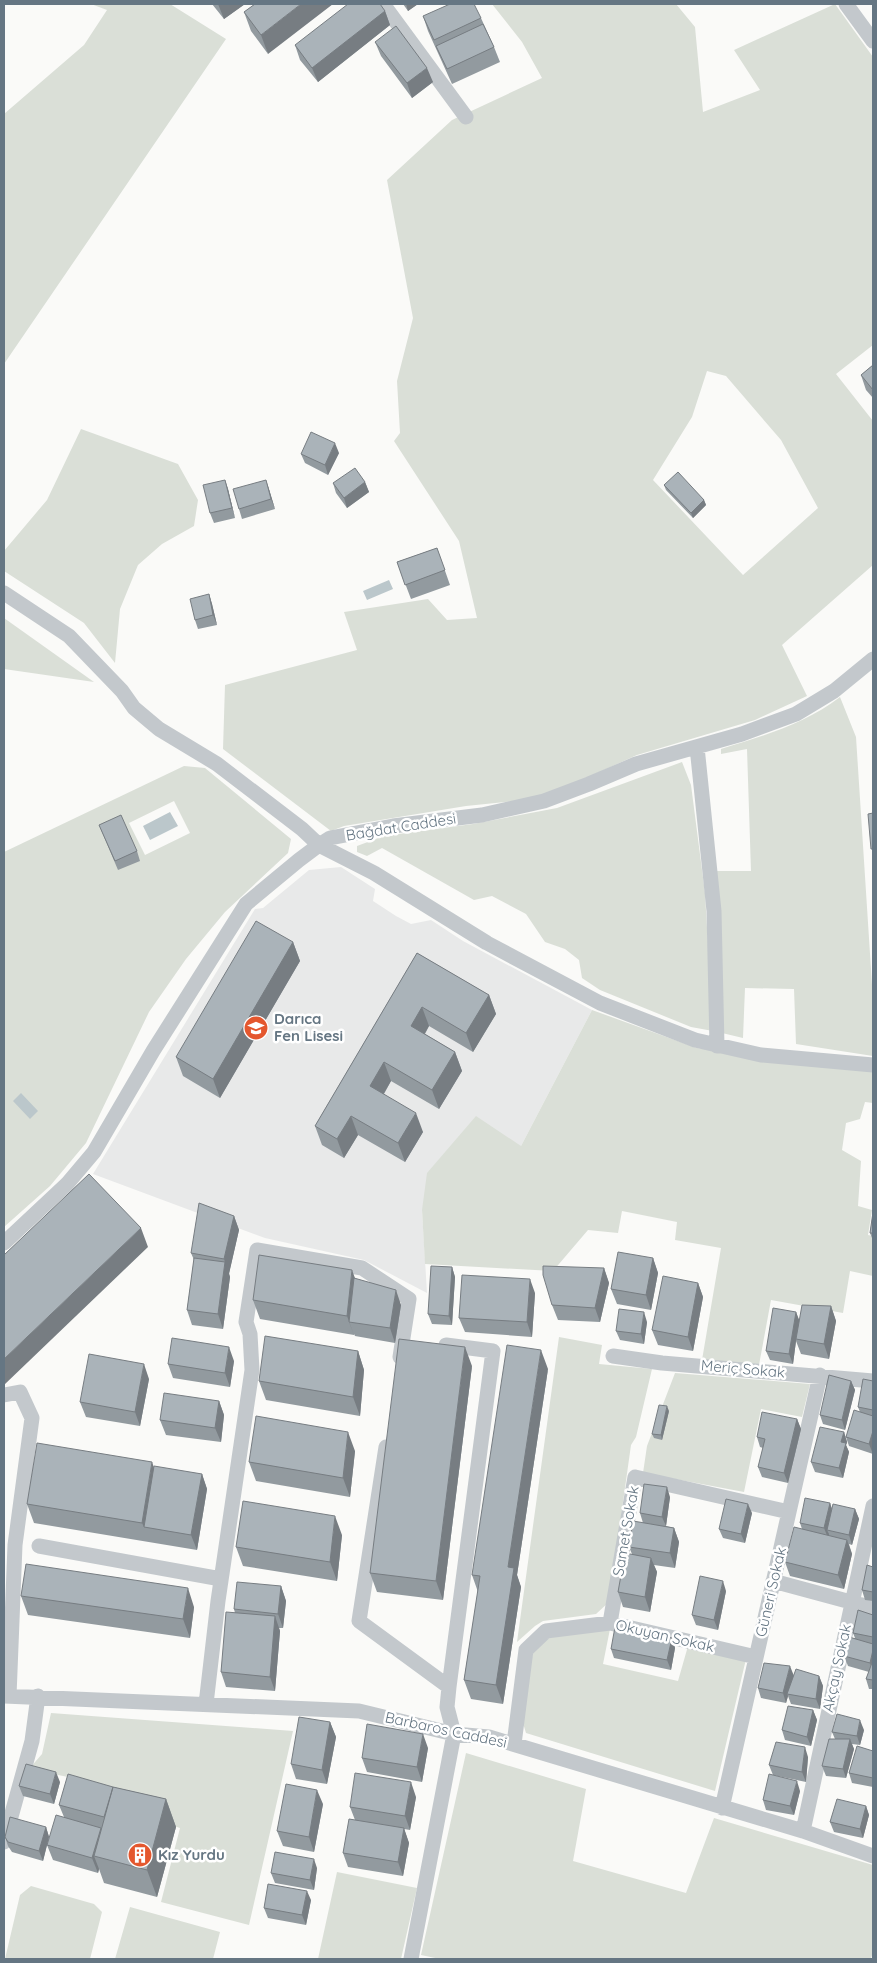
<svg xmlns="http://www.w3.org/2000/svg" width="877" height="1963" viewBox="0 0 877 1963" font-family="Quicksand,sans-serif">
  <style>
    .built { fill: #e8e9e9 }
    .green { fill: #dadfd7; fill-rule: evenodd }
    .water { fill: #bbc7cb }
    .lines { fill: none; stroke-linecap: round; stroke-linejoin: round }
    .minor { stroke: #c3c8cc; stroke-width: 15 }
    .wall { fill: #929a9f }
    .shaded-wall { fill: #777d82 }
    .building { fill: #aab3b9; stroke: #777d82 }
    .labels { text-anchor: middle; stroke-width: 5; stroke-linejoin: round; paint-order: stroke }
    .street-label { font-size: 15px; fill: #657683; stroke: #fff }
    .poi-label { font-size: 15px; font-weight: bold; fill: #657683; stroke: #fff; text-anchor: start }
  </style>
  <rect width="100%" height="100%" fill="#fafaf8"/>
  <path class="built" d="M341,867L375,889L373,901L396,916L411,924L431,920L463,941L592,1010L521,1146L422,1210L427,1293L364,1260L265,1238L93,1174L255,909L263,908L309,870Z"/>
  <path class="green" d="M91,4H170L226,39L4,364V114L84,45L107,10Z
    M492,4H676L695,27L703,112L760,90L734,50L835,4L873,57V345L836,374L873,421V565L782,645L807,696L755,720L637,755L564,788L524,800L466,806L344,826L331,831L223,749L225,685L357,650L344,612L428,599L447,620L477,618L459,541L394,441L400,433L397,381L413,318L387,180L452,120L542,78L522,42ZM707,371L726,376L781,440L818,508L743,575L653,480L692,417Z
    M81,429L178,464L198,500L194,526L162,544L138,565L120,609L115,663L84,623L4,571V551L47,500Z
    M4,618L94,682L4,669Z
    M840,697L856,737L873,1000V1056L796,1044L794,989L745,988L743,1038L722,1033L713,871H751L747,749L721,754V749C763,736 805,724 840,697Z
    M682,762L691,785L705,893L713,1031L691,1027L600,990L582,978L579,960L565,949L545,942L526,914L492,896L474,900L382,848L367,856L357,852V846L384,836L473,824L557,808Z
    M184,766L205,768L291,839L288,853L225,912L186,959L149,1012L86,1143L50,1186L4,1227V852ZM174,801L190,833L145,855L129,823Z
    M592,1010L697,1048L873,1071V1103L865,1102L860,1119L846,1123L842,1150L861,1161L858,1206L872,1210L868,1235L873,1236V1276L850,1271L843,1313L771,1300L759,1365L702,1360L721,1248L675,1240L677,1222L622,1211L618,1233L588,1230L553,1271L425,1264L422,1210L427,1173L476,1116L521,1146Z
    M559,1337L602,1345L599,1364L652,1369L636,1437L631,1445L609,1602L596,1614L543,1621L535,1626L517,1642Z
    M675,1373L810,1384L802,1417L761,1409L744,1492L643,1473L647,1446Z
    M610,1629L603,1664L678,1681L688,1646L746,1659L715,1791L526,1733L522,1720L533,1651L546,1638Z
    M51,1713L293,1731L249,1925L161,1902L180,1828L121,1809L68,1777L29,1769L42,1754Z
    M466,1753L586,1789L573,1861L686,1893L714,1818L873,1865V1951L871,1959H440L421,1955Z
    M337,1872L417,1888L401,1959H318Z
    M31,1886L94,1904L102,1912L90,1959H5L20,1895Z
    M130,1907L220,1932L213,1959H115Z"/>
  <path class="water" d="M389,580L393,589L367,600L363,591Z
    M170,812L178,826L150,840L143,826Z
    M21,1093L38,1111L30,1119L13,1101Z"/>
  <g class="lines">
    <path class="minor" d="M383,4L466,117
      M846,4L873,41
      M4,593L69,636L122,691L134,708L159,729L217,764L302,829L319,845L374,873L487,943L600,1003L695,1040L761,1055L873,1065
      M697,747L714,911L717,1046
      M4,1243L67,1184L94,1152L153,1051L246,904L299,860L319,845L330,838L393,826L482,815L544,801L589,784L636,764L742,734L796,714L834,691L873,659
      M613,1356L662,1363L873,1381
      M4,1395L20,1392L32,1418L15,1545L9,1696
      M386,1447L359,1621L449,1687
      M39,1546L221,1579
      M773,1581L873,1608
      M610,1623L635,1477L789,1512
      M4,1696L359,1711L454,1734L489,1737L803,1831L873,1856
      M206,1704L218,1601L252,1370L250,1334L246,1322L257,1250L362,1268L409,1299L400,1357
      M514,1744L526,1650L546,1631L610,1623L756,1657
      M722,1808L820,1375
      M803,1831L873,1506
      M4,1842L32,1741L38,1696
      M411,1959L454,1734L447,1707L449,1687L493,1351L446,1345"/>
  </g>
  <path class="wall" d="M212,4H245L224,19Z
    M255,4L268,54L251,31L244,12Z
    M403,4H418L408,11Z
    M385,11L390,25L318,82L300,60L295,45Z
    M423,16L481,18L494,47L500,62L452,84L428,31Z
    M375,42L433,82L412,98L381,56Z
    M873,365V398L866,390L861,375Z
    M339,453L328,475L305,463L301,454Z
    M225,480L228,489L235,518L214,523L210,513Z
    M266,480L275,509L242,519L239,509Z
    M365,482L369,492L347,508L336,493L333,483Z
    M664,485L704,500L706,505L693,518L666,490Z
    M437,548L450,585L411,599L397,562Z
    M209,594L212,604L217,625L198,629L195,620Z
    M99,825L137,851L140,861L118,870Z
    M293,942L300,961L220,1098L183,1076L176,1057Z
    M417,953L489,995L496,1014L473,1052L429,1026L425,1034L455,1052L462,1071L439,1109L391,1081L384,1094L423,1132L405,1162L358,1135L344,1158L322,1145L315,1126Z
    M873,1212V1238H872L870,1233Z
    M234,1216L239,1230L229,1273L230,1277L223,1329L192,1325L187,1310L194,1260L191,1253Z
    M653,1258L658,1273L651,1310L617,1304L611,1289Z
    M452,1267L455,1277L452,1325L432,1324L428,1314Z
    M604,1268L609,1283L600,1322L558,1320L552,1305Z
    M355,1279L401,1305L395,1343L355,1336L354,1334V1335L260,1319L253,1300Z
    M698,1283L703,1297L693,1351L658,1345L652,1330Z
    M535,1293L532,1337L465,1332L459,1318Z
    M831,1306L836,1321L829,1359L801,1354L796,1341L793,1364L770,1360L766,1351L796,1312L799,1321Z
    M647,1322L644,1344L620,1340L616,1331Z
    M358,1351L364,1370L360,1416L266,1400L259,1381Z
    M234,1361L230,1387L173,1378L168,1364Z
    M472,1366L443,1600L377,1592L370,1573Z
    M548,1369L517,1575L521,1587L503,1704L471,1699L464,1680L478,1592L472,1575Z
    M149,1379L140,1426L86,1417L80,1402Z
    M851,1381L855,1390L845,1430L823,1424L820,1415Z
    M873,1381V1454L849,1446L846,1437L860,1412L858,1407Z
    M219,1401L224,1415L221,1442L166,1435L160,1420Z
    M669,1411L662,1440L654,1438L652,1434Z
    M797,1419L801,1429L788,1483L762,1477L758,1467L763,1448L760,1447L757,1437Z
    M844,1432L847,1442L846,1445L849,1452L843,1478L815,1472L811,1462Z
    M355,1451L350,1497L256,1481L249,1462Z
    M202,1474L207,1489L197,1550L34,1523L27,1504Z
    M670,1497L666,1526L674,1528L679,1542L675,1568L654,1565L657,1572L650,1612L623,1607L618,1592L632,1554L629,1547L643,1523L640,1513Z
    M830,1503L832,1509H855L859,1519L852,1545L849,1544L852,1554L844,1589L790,1576L785,1562L802,1529L800,1523Z
    M752,1513L745,1543L723,1538L719,1529Z
    M342,1535L337,1581L243,1566L236,1547Z
    M873,1567V1601L865,1600L862,1590Z
    M281,1586L286,1601L283,1628H279L280,1631L275,1691L226,1687L221,1672L235,1613L234,1609Z
    M726,1591L718,1630L696,1625L692,1615Z
    M21,1596L194,1607L190,1638L28,1615Z
    M873,1615V1689H869L866,1679L869,1672L848,1666L844,1656L855,1638L853,1633Z
    M672,1638L675,1648L671,1670L614,1658L611,1649Z
    M794,1676H819L823,1686L820,1709L791,1704L788,1696L786,1703L761,1698L758,1688Z
    M813,1710L817,1720L811,1746L785,1740L782,1730Z
    M330,1722L336,1737L327,1784L296,1779L291,1764Z
    M864,1730L860,1745L852,1744L854,1749L846,1778L826,1776L822,1766L835,1739L832,1732Z
    M428,1748L422,1782L367,1772L362,1758Z
    M873,1751V1787L852,1783L849,1773Z
    M808,1757L806,1782L773,1775L769,1765Z
    M60,1782L54,1804L23,1796L19,1786Z
    M113,1787L166,1799L176,1827L157,1897L104,1883L99,1869L98,1873L53,1860L47,1845L64,1817L59,1805Z
    M800,1791L794,1815L766,1810L763,1800Z
    M416,1797L410,1830L404,1829L409,1843L403,1876L348,1867L343,1853L355,1820L350,1807Z
    M323,1804L314,1852L283,1846L277,1831Z
    M866,1806L869,1815L863,1838L834,1832L830,1822Z
    M46,1827L49,1837L43,1861L12,1852L8,1846L5,1837Z
    M317,1868L314,1890L275,1883L271,1873Z
    M311,1900L306,1925L268,1918L264,1908Z"/>
  <path class="shaded-wall" d="M218,4H245L224,19Z
    M301,4H333L268,54L261,35Z
    M406,4H418L408,11Z
    M385,11L390,25L318,82L312,68Z
    M427,68L433,82L412,98L407,83Z
    M335,443L339,453L328,475L325,465Z
    M225,480L228,489L235,518L232,508Z
    M266,480L269,489L275,509L271,499Z
    M365,482L369,492L347,508L344,498Z
    M704,500L706,505L693,518L691,513Z
    M209,594L212,604L217,625L213,615Z
    M293,942L300,961L220,1098L213,1079Z
    M489,995L496,1014L473,1052L466,1033Z
    M422,1007L429,1026L418,1045L411,1026Z
    M455,1052L462,1071L439,1109L432,1090Z
    M384,1062L391,1081L377,1105L370,1086Z
    M416,1113L423,1132L405,1162L398,1143Z
    M351,1116L358,1135L344,1158L337,1139Z
    M234,1216L239,1230L229,1274L224,1259Z
    M141,1228L148,1247L4,1385V1359Z
    M653,1258L658,1273L651,1310L646,1295Z
    M225,1262L230,1277L223,1329L218,1314Z
    M452,1267L455,1277L452,1325L449,1316Z
    M604,1268L609,1283L600,1322L595,1308Z
    M352,1270L359,1289L349,1322L354,1335L347,1316Z
    M530,1279L535,1293L532,1337L527,1322Z
    M698,1283L703,1297L693,1351L688,1337Z
    M396,1290L401,1305L395,1343L390,1328Z
    M831,1306L836,1321L829,1359L824,1344Z
    M644,1312L647,1322L644,1344L641,1334Z
    M796,1312L800,1322L796,1339V1341L793,1364L789,1354Z
    M229,1347L234,1361L230,1387L225,1373Z
    M465,1347L472,1366L443,1600L436,1581Z
    M541,1350L548,1369L517,1575L521,1587L503,1704L496,1685L508,1567Z
    M358,1351L364,1370L360,1416L353,1397Z
    M144,1364L149,1379L140,1426L135,1412Z
    M851,1381L855,1390L845,1430L842,1420Z
    M219,1401L224,1415L221,1442L215,1428Z
    M667,1406L669,1411L662,1440L661,1435Z
    M797,1419L801,1429L788,1483L784,1473Z
    M873,1431V1454L869,1444Z
    M348,1432L355,1451L350,1497L343,1478Z
    M844,1432L847,1442L846,1445L849,1452L843,1478L839,1468L841,1442Z
    M152,1462L159,1481L144,1527L142,1523Z
    M202,1474L207,1489L197,1550L191,1535Z
    M667,1487L670,1497L666,1526L662,1517Z
    M830,1503L833,1513L827,1530L829,1534L828,1538L824,1528Z
    M748,1504L752,1513L745,1543L741,1534Z
    M855,1509L859,1519L852,1545L849,1535Z
    M335,1516L342,1535L337,1581L330,1562Z
    M674,1528L679,1542L675,1568L670,1553Z
    M847,1540L852,1554L844,1589L838,1575Z
    M651,1558L657,1572L650,1612L645,1597Z
    M723,1581L726,1591L718,1630L714,1620Z
    M281,1586L286,1601L283,1628L278,1614Z
    M188,1588L194,1607L190,1638L183,1619Z
    M275,1616L280,1631L275,1691L270,1677Z
    M672,1638L675,1648L671,1670L667,1660Z
    M873,1650V1672L870,1663Z
    M790,1666L794,1676L787,1694L788,1696L786,1703L783,1693Z
    M819,1676L823,1686L820,1709L816,1699Z
    M813,1710L817,1720L811,1746L807,1737Z
    M860,1720L864,1730L860,1745L857,1736Z
    M330,1722L336,1737L327,1784L322,1770Z
    M423,1734L428,1748L422,1782L417,1767Z
    M850,1739L854,1749L846,1778L843,1769Z
    M805,1747L808,1757L806,1782L802,1772Z
    M56,1772L60,1782L54,1804L50,1794Z
    M797,1781L800,1791L794,1815L790,1806Z
    M411,1782L416,1797L410,1830L405,1816Z
    M317,1790L323,1804L314,1852L309,1837Z
    M166,1799L176,1827L157,1897L147,1870Z
    M866,1806L869,1815L863,1838L860,1829Z
    M46,1827L49,1837L43,1861L39,1851Z
    M101,1828L94,1856L99,1869L98,1873L92,1858Z
    M404,1828L409,1843L403,1876L398,1862Z
    M314,1859L317,1868L314,1890L310,1880Z
    M307,1891L311,1900L306,1925L302,1915Z"/>
  <path class="building" d="M255,4H301L261,35L244,12Z
    M348,4H380L385,11L312,68L295,45Z
    M450,4H474L481,18L434,40L423,16Z
    M483,24L494,47L447,69L436,46Z
    M396,26L427,68L407,83L375,42Z
    M873,365V390L861,375Z
    M311,432L335,443L325,465L301,454Z
    M355,468L365,482L344,498L333,483Z
    M678,472L704,500L691,513L664,485Z
    M225,480L232,508L210,513L203,485Z
    M266,480L271,499L239,509L233,489Z
    M437,548L445,570L405,585L397,562Z
    M209,594L213,615L195,620L190,599Z
    M873,813V849H871L868,814Z
    M121,815L137,851L115,861L99,825Z
    M256,921L293,942L213,1079L176,1057Z
    M417,953L489,995L466,1033L422,1007L411,1026L455,1052L432,1090L384,1062L370,1086L416,1113L398,1143L351,1116L337,1139L315,1126Z
    M89,1174L141,1228L4,1359V1255Z
    M199,1203L234,1216L224,1259L191,1253Z
    M873,1212V1233H870Z
    M618,1252L653,1258L646,1295L611,1289Z
    M259,1255L352,1270L347,1316L253,1300Z
    M194,1258L225,1262L218,1314L187,1310Z
    M431,1266L452,1267L449,1316L428,1314Z
    M543,1266L604,1268L595,1308L552,1305L543,1275Z
    M462,1275L530,1279L527,1322L459,1318Z
    M663,1276L698,1283L688,1337L652,1330Z
    M354,1278L396,1290L390,1328L349,1322Z
    M802,1305L831,1306L824,1344L796,1339Z
    M773,1308L796,1312L789,1354L766,1351Z
    M619,1309L644,1312L641,1334L616,1331Z
    M265,1336L358,1351L353,1397L259,1381Z
    M172,1338L229,1347L225,1373L168,1364Z
    M399,1339L465,1347L436,1581L370,1573Z
    M507,1345L541,1350L508,1567L514,1568L496,1685L464,1680L480,1576L472,1575Z
    M89,1354L144,1364L135,1412L80,1402Z
    M829,1375L851,1381L842,1420L820,1415Z
    M863,1379L873,1381V1410L858,1407Z
    M164,1393L219,1401L215,1428L160,1420Z
    M659,1405L667,1406L661,1435L652,1434Z
    M854,1410L873,1416V1431L869,1444L846,1437Z
    M762,1412L797,1419L784,1473L758,1467L765,1439L757,1437Z
    M256,1416L348,1432L343,1478L249,1462Z
    M820,1427L844,1432L841,1442L846,1443L839,1468L811,1462Z
    M37,1443L152,1462L142,1523L27,1504Z
    M154,1466L202,1474L191,1535L144,1527Z
    M644,1484L667,1487L662,1517L640,1513Z
    M805,1498L830,1503L824,1528L800,1523Z
    M726,1499L748,1504L741,1534L719,1529Z
    M243,1501L335,1516L330,1562L236,1547Z
    M833,1504L855,1509L849,1535L827,1530Z
    M633,1521L674,1528L670,1553L629,1547Z
    M794,1527L847,1540L838,1575L785,1562Z
    M625,1553L651,1558L645,1597L618,1592Z
    M26,1564L188,1588L183,1619L21,1596Z
    M867,1565L873,1567V1592L862,1590Z
    M700,1576L723,1581L714,1620L692,1615Z
    M237,1582L281,1586L278,1614L234,1609Z
    M858,1610L873,1615V1637L853,1633Z
    M226,1612L275,1616L270,1677L221,1672Z
    M615,1627L672,1638L667,1660L611,1649Z
    M849,1637L873,1644V1650L870,1663L844,1656Z
    M873,1660V1680L866,1679Z
    M764,1663L790,1666L783,1693L758,1688Z
    M796,1669L819,1676L816,1699L787,1694Z
    M788,1706L813,1710L807,1737L782,1730Z
    M837,1714L860,1720L857,1736L832,1732Z
    M299,1717L330,1722L322,1770L291,1764Z
    M367,1724L423,1734L417,1767L362,1758Z
    M829,1739H850L843,1769L822,1766Z
    M776,1742L805,1747L802,1772L769,1765Z
    M857,1746L873,1751V1778L849,1773Z
    M26,1764L56,1772L50,1794L19,1786Z
    M355,1773L411,1782L405,1816L350,1807Z
    M68,1774L113,1787L104,1817L59,1805Z
    M769,1774L797,1781L790,1806L763,1800Z
    M286,1784L317,1790L309,1837L277,1831Z
    M113,1787L166,1799L147,1870L94,1856Z
    M837,1799L866,1806L860,1829L830,1822Z
    M56,1815L101,1828L92,1858L47,1845Z
    M10,1817L46,1827L39,1851L8,1842L5,1837Z
    M349,1819L404,1828L398,1862L343,1853Z
    M275,1852L314,1859L310,1880L271,1873Z
    M268,1884L307,1891L302,1915L264,1908Z"/>
  <defs>
    <symbol id="school-disc" viewBox="-11 -11 22 22"><circle r="9.5" fill="#e4572e" stroke="#fff"/><path d="M0-5L7-2L0 1L-7-2ZM-4 1L0 2.5L4 1V4Q0 6-4 4Z" fill="#fff"/></symbol>
    <symbol id="building-disc" viewBox="-11 -11 22 22"><circle r="9.5" fill="#e4572e" stroke="#fff"/><path d="M-4-6H4V6H1V3H-1V6H-4ZM-2.5-4.3h1.7v1.8h-1.7ZM.8-4.3h1.7v1.8H.8ZM-2.5-1h1.7V.8h-1.7ZM.8-1h1.7V.8H.8Z" fill="#fff"/></symbol>
  </defs>
  <g fill-rule="evenodd">
    <use href="#school-disc" x="242" y="1014" width="28" height="28"/>
    <use href="#building-disc" x="126" y="1841" width="28" height="28"/>
  </g>
  <g class="labels">
    <g class="street-label">
      <text transform="translate(401 827) rotate(-9)" y="5">Bağdat Caddesi</text>
      <text transform="translate(743 1369) rotate(5)" y="5">Meriç Sokak</text>
      <text transform="translate(626 1531) rotate(-80)" y="5">Samet Sokak</text>
      <text transform="translate(771 1592) rotate(-77)" y="5">Güneri Sokak</text>
      <text transform="translate(665 1636) rotate(13)" y="5">Okuyan Sokak</text>
      <text transform="translate(837 1668) rotate(-78)" y="5">Akçay Sokak</text>
      <text transform="translate(446 1730) rotate(12)" y="5">Barbaros Caddesi</text>
    </g>
    <g class="poi-label">
      <text x="274" y="1024">Darıca<tspan x="274" dy="17">Fen Lisesi</tspan></text>
      <text x="158" y="1860">Kız Yurdu</text>
    </g>
  </g>
  <rect width="877" height="1963" fill="none" stroke="#657683" stroke-width="10"/>
</svg>
